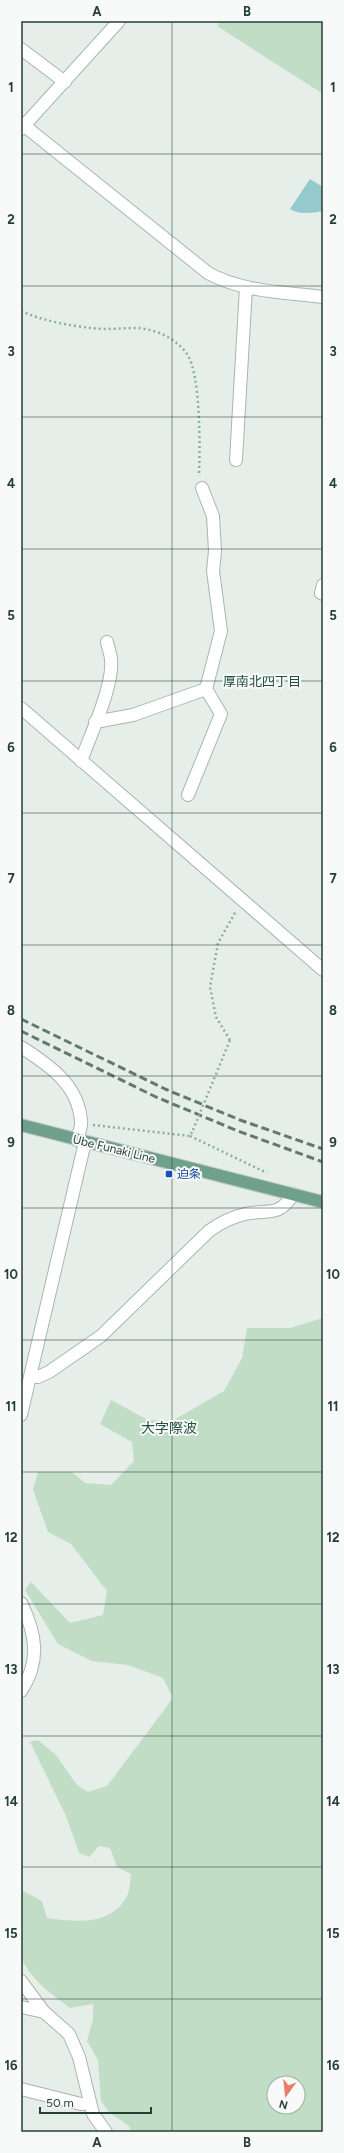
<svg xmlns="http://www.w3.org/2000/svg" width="344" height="2153" viewBox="0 0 344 2153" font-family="Figtree,'Noto Sans JP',sans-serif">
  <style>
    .green { fill: #c2ddc6; fill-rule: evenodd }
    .water { fill: #94cace }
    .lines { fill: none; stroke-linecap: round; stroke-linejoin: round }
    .minor-casing { stroke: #a9b6b0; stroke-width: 14 }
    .major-casing { stroke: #c2c9c7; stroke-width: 14 }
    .path { stroke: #8aafa0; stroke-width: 2.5; stroke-dasharray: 2 3; stroke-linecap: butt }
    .minor { stroke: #fff; stroke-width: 12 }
    .major { stroke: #6fa08e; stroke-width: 12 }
    .rail { stroke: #617a71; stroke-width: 3; stroke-dasharray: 8 4; stroke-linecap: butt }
    .path-bridge { stroke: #8aafa0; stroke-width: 2.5; stroke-dasharray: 2 3; stroke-linecap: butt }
    .grid { fill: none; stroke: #263f36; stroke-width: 1; stroke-opacity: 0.55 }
    .transit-dot { fill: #1a4fb4; stroke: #f7faf8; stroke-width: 1.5 }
    .labels { text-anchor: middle; stroke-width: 4; stroke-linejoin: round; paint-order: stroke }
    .street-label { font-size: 12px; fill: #263f36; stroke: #f7faf8 }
    .transit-label { font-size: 12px; fill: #164399; stroke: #f7faf8; text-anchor: start }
    .neighbourhood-label { font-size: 13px; fill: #245041; stroke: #f7faf8 }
    .quarter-label { font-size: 14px; fill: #245041; stroke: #f7faf8 }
    .neatline { fill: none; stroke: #263f36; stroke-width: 1.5 }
    .grid-label { font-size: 13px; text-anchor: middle; font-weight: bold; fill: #263f36 }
  </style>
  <rect width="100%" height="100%" fill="#e6eeea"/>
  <path class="green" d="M221,21H323V94L217,26Z
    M323,1318V2132H131L129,2126L109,2112L101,2101L98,2060L87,2041L93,2019V2004L70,2008C52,1995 30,1979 21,1957V1890L42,1901L47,1918C75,1922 109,1926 126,1898C130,1892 130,1881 131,1874L117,1867L110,1848L99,1846L89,1857L79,1853L66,1816L30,1742L38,1740L56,1755L77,1785L88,1792L107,1786L173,1698L163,1678L128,1665L92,1661L58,1644L25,1590L31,1582L70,1623L103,1615L107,1591L71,1544L48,1532L33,1490L38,1472H72L85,1483L111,1485L134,1461L132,1442L100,1424L111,1400L148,1420L172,1421L224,1391L242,1358L247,1328H290ZM274,2083H298V2107H274Z"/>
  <path class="water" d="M310,179L323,187V211C313,213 299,215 290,209Z"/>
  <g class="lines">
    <defs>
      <path id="minor" d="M21,49L65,82
        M21,123L208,273C242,292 285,292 323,297
        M21,129L119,21
        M236,460L246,287
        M323,585L321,593L323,594
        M21,708L323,970
        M95,722L133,715L206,689
        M81,761C90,736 114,685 111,660C111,654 108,648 107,642
        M188,795L221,714L206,689L221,631L213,571L215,551L213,516L202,488
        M21,1047C49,1065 79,1085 81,1122C82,1127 78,1134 77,1140
        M30,1376L38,1377L49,1372L101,1336L209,1231C220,1223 232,1217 245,1214C268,1209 279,1218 293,1194
        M21,1415L85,1142
        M21,1603C36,1633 41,1661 21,1691
        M21,1981L44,2012L69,2034L79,2057L93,2114L106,2132
        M21,2007L44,2012
        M21,2089L81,2104L90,2103"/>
      <path id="major" d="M21,1125L323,1202"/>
    </defs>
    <use href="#minor" class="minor-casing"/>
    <use href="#major" class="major-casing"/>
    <path class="path" d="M21,311C40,320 70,326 92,328C107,330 122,328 137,328C155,329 176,338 187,354C201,374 200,450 199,476
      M230,1040L216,1017L210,987L218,943L236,911
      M93,1125L190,1136L193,1130
      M190,1136L267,1173"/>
    <use href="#minor" class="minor"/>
    <use href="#major" class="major"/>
    <path class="rail" d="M21,1019L165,1089L240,1120L323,1149
      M21,1031L156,1097L238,1131L323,1162"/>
    <path class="path-bridge" d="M193,1130L230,1040"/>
  </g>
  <path class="grid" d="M172,21V2132M21,154H323M21,286H323M21,417H323M21,549H323M21,681H323M21,813H323M21,945H323M21,1076H323M21,1208H323M21,1340H323M21,1472H323M21,1604H323M21,1736H323M21,1867H323M21,1999H323"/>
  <rect class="transit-dot" x="165" y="1170" width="8" height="8" rx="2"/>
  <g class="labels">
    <g class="street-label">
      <text transform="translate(114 1149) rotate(14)" y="4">Ube Funaki Line</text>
    </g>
    <g class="transit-label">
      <text x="177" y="1178">迫条</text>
    </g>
    <g class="neighbourhood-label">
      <text x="262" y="686">厚南北四丁目</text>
    </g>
    <g class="quarter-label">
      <text x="169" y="1433">大字際波</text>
    </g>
  </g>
  <rect width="344" height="2153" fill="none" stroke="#f7faf8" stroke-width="44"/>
  <g transform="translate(286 2095) rotate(195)"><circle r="19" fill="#f7faf8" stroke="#a3afaa"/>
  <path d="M0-3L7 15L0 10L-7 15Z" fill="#e77e6c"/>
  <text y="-6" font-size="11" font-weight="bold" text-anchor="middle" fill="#263f36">N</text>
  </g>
  <path d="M40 2107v6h111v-6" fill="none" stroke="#263f36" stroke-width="2"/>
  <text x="46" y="2107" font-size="12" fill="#263f36" stroke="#f7faf8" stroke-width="3" paint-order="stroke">50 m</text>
  <rect x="22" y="22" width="300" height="2109" class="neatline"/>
  <g class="grid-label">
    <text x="97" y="16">A</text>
    <text x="247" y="16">B</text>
    <text x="11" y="92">1</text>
    <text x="333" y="92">1</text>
    <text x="11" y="224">2</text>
    <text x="333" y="224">2</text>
    <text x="11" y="356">3</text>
    <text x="333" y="356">3</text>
    <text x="11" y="488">4</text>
    <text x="333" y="488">4</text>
    <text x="11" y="620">5</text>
    <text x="333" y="620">5</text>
    <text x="11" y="752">6</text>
    <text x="333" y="752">6</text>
    <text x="11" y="883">7</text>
    <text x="333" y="883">7</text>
    <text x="11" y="1015">8</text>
    <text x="333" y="1015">8</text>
    <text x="11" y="1147">9</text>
    <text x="333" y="1147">9</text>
    <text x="11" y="1279">10</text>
    <text x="333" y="1279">10</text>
    <text x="11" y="1411">11</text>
    <text x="333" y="1411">11</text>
    <text x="11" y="1542">12</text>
    <text x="333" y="1542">12</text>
    <text x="11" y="1674">13</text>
    <text x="333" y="1674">13</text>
    <text x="11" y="1806">14</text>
    <text x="333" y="1806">14</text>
    <text x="11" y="1938">15</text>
    <text x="333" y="1938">15</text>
    <text x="11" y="2070">16</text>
    <text x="333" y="2070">16</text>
    <text x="97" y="2147">A</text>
    <text x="247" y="2147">B</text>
  </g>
</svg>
